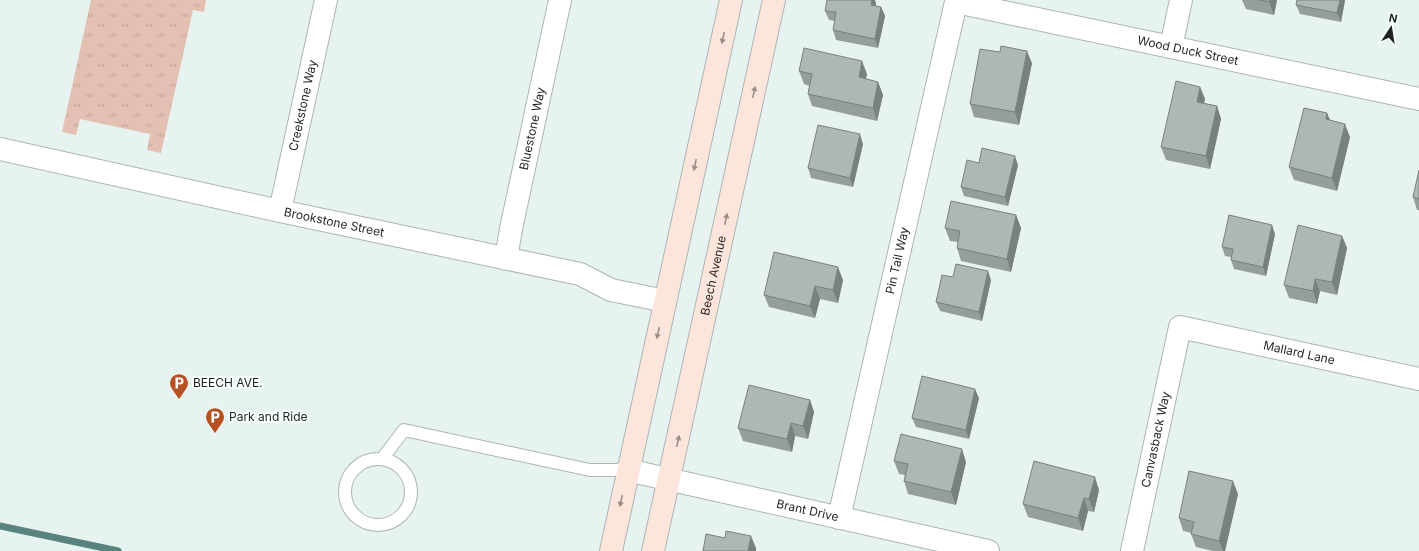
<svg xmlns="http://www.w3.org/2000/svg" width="1419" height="551" viewBox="0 0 1419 551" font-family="Inter,sans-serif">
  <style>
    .park { fill: url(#park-tufts) }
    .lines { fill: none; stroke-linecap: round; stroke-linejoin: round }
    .stream { stroke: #58837e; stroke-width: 7 }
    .lane-casing { stroke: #abb6b4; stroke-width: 14 }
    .street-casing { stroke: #abb6b4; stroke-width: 24 }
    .secondary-casing { stroke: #abb6b4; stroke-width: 24 }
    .lane { stroke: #fff; stroke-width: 12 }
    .street { stroke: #fff; stroke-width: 22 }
    .secondary { stroke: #fde5dc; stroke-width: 22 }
    .wall { fill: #959e9d }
    .shaded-wall { fill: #79817f }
    .building { fill: #adb8b6; stroke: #79817f }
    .oneway { fill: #998e88 }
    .labels { text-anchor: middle; stroke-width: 4; stroke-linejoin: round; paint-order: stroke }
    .street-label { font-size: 12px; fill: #1e2322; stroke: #f8fffe }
    .poi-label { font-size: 12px; fill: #1e2322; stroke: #f8fffe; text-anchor: start }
  </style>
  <defs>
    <pattern id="park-tufts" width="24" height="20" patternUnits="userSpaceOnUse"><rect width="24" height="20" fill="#e4c0b2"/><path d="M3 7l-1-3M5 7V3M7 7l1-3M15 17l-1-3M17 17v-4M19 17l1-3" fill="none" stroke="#c3a599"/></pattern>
  </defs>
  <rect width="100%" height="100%" fill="#e7f3f1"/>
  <path class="park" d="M91,0H206L204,12L193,10L161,153L147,150L150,134L80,119L76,135L62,132Z"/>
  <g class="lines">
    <path class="stream" d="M0,526L118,551"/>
    <defs>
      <path id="lane" d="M345 492a33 33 0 1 1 66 0a33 33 0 1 1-66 0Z
        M382,459L404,430L590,470H627"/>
      <g id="street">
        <path d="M1171,47L1181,0"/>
        <path id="s1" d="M0,149L280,211L580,274L611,290L665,301"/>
        <path id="s2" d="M280,211L326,0"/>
        <path id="s3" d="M506,259L511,229L560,0"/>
        <path id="s4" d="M627,470L988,551"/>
        <path id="s5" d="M839,518L956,2L1419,99"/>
        <path id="s6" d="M1132,551L1180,327L1419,379"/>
      </g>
      <g id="secondary">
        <path d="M611,551L731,0"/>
        <path id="s7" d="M653,551L774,0"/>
      </g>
    </defs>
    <use href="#lane" class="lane-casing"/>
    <use href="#street" class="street-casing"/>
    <use href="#secondary" class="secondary-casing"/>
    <use href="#lane" class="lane"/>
    <use href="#street" class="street"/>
    <use href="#secondary" class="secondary"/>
  </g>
  <path class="wall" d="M1242,0H1277L1274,15L1246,9Z
    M1297,0H1345L1341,22L1300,14L1296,5Z
    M876,3V6L881,7L885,16L878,48L836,40L833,30L835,21L829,20L825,11Z
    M1032,63L1019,125L974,117L970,104Z
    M799,71L867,74L866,79L878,82L883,95L877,121L812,106L808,94L809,86L804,84Z
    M1200,87L1205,99L1204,103L1217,106L1221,119L1210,169L1166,160L1161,147Z
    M1327,113L1330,120L1350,137L1337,191L1294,180L1289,167Z
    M863,144L853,187L811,178L808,168Z
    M979,163L1018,165L1008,206L964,196L961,187Z
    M1419,170V210H1417L1413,197Z
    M1016,215L1021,228L1011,272L961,261L957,248L958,242L950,241L945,228Z
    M1275,234L1266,276L1234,269L1231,260V257L1225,256L1222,247Z
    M1342,236L1347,248L1337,295L1320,291L1317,304L1289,298L1284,285Z
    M953,277L991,280L982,321L940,311L936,302Z
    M843,280L838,303L820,299L815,318L769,307L764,295Z
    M979,398L969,439L916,427L912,418Z
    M810,400L814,412L808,439L795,436L792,452L743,441L738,428Z
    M894,461L966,462L956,505L908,494L904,481L905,475L899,474Z
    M1099,490L1094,512L1088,511L1083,531L1028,517L1023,504Z
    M1238,494L1225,551H1213L1196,547L1191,534L1192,533L1183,531L1179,518Z"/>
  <path class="shaded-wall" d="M872,0H875L876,3L874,14L871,5Z
    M1270,0H1277L1274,15L1269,2Z
    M1340,0H1345L1341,22L1337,13Z
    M881,7L885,16L878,48L875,39Z
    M1027,51L1032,63L1019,125L1015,112Z
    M862,61L867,74L863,90L859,77Z
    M878,82L883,95L877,121L873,108Z
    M1200,87L1205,99L1201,114L1197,102Z
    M1217,106L1221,119L1210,169L1206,156Z
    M1327,113L1332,126L1326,119Z
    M1345,124L1350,137L1337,191L1332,178Z
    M860,134L863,144L853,187L850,178Z
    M1015,156L1018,165L1008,206L1005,197Z
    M1016,215L1021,228L1011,272L1007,259Z
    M1272,225L1275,234L1266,276L1263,267Z
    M1342,236L1347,248L1337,295L1332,282Z
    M838,267L843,280L838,303L833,290Z
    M988,271L991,280L982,321L979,312Z
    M1315,279L1320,291L1317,304L1313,291Z
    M815,286L820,299L815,318L810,306Z
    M975,389L979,398L969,439L966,430Z
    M810,400L814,412L808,439L803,426Z
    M791,423L795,436L792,452L787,439Z
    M962,449L966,462L956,505L951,492Z
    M1095,477L1099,490L1094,512L1089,499Z
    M1233,481L1238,494L1225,551H1223L1219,541Z
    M1084,498L1088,511L1083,531L1078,518Z
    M751,536L756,548V551H748Z"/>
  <path class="building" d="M827,0H872L871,5L881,7L875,39L833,30L836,12L825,11Z
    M1259,0H1270L1269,2Z
    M1297,0H1340L1337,13L1296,5Z
    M1001,46L1027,51L1015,112L970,104L980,49L1000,52Z
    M804,48L862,61L859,77L878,82L873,108L808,94L812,74L799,71Z
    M1176,81L1200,87L1197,102L1217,106L1206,156L1161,147Z
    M1304,108L1327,113L1326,119L1345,124L1332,178L1289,167Z
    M818,125L860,134L850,178L808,168Z
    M982,148L1015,156L1005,197L961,187L967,160L979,163Z
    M1419,170V199L1413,197Z
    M951,201L1016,215L1007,259L957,248L960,231L945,228Z
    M1229,215L1272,225L1263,267L1231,260L1233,249L1222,247Z
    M1298,225L1342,236L1332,282L1315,279L1313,291L1284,285Z
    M774,252L838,267L833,290L815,286L810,306L764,295Z
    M956,264L988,271L979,312L936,302L942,275L953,277Z
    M922,376L975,389L966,430L912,418Z
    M749,385L810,400L803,426L791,423L787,439L738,428Z
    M901,434L962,449L951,492L904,481L908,464L894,461Z
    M1034,461L1095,477L1089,499L1084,498L1078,518L1023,504Z
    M1189,471L1233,481L1219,541L1191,534L1194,522L1179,518Z
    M726,531L751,536L748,551H703L706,534L725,538Z"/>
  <defs><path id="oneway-solid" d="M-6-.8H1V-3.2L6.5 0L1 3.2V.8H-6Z"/></defs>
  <g class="oneway">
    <use href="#oneway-solid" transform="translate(723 38) rotate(102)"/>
    <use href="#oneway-solid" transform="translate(754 92) rotate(-78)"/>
    <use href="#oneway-solid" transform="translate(695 165) rotate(102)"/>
    <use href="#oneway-solid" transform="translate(726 219) rotate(-78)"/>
    <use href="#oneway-solid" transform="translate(658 333) rotate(103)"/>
    <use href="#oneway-solid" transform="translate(678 441) rotate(-78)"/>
    <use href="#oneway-solid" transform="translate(621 501) rotate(102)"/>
  </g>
  <defs>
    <symbol id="parking-pin" viewBox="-11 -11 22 30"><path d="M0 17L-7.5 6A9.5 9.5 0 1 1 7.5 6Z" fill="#b65121" stroke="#f8fffe"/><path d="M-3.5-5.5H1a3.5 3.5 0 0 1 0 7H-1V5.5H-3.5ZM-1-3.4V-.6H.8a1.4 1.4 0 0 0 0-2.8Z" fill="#fff"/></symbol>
  </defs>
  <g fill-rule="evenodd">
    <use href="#parking-pin" x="168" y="372" width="22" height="30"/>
    <use href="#parking-pin" x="204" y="406" width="22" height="30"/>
  </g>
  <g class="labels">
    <g class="street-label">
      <text dy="4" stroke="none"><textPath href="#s5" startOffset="766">Wood Duck Street</textPath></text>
      <text dy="4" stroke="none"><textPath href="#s2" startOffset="108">Creekstone Way</textPath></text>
      <text dy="4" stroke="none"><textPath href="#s3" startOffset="133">Bluestone Way</textPath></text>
      <text dy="4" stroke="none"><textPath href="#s1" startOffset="342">Brookstone Street</textPath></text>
      <text dy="4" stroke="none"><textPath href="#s5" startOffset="264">Pin Tail Way</textPath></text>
      <text dy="4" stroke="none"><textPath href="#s7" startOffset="282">Beech Avenue</textPath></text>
      <text dy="4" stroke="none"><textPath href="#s6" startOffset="351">Mallard Lane</textPath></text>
      <text dy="4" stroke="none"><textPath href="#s6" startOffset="114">Canvasback Way</textPath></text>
      <text dy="4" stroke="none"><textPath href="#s4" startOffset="185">Brant Drive</textPath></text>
    </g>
    <g class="poi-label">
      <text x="193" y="387">BEECH AVE.</text>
      <text x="229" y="421">Park and Ride</text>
    </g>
  </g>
  <g transform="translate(1391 28) rotate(12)" stroke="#f8fffe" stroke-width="3" paint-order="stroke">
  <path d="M0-3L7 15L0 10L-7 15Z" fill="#1e2322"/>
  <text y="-6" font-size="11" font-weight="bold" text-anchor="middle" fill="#1e2322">N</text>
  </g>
</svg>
